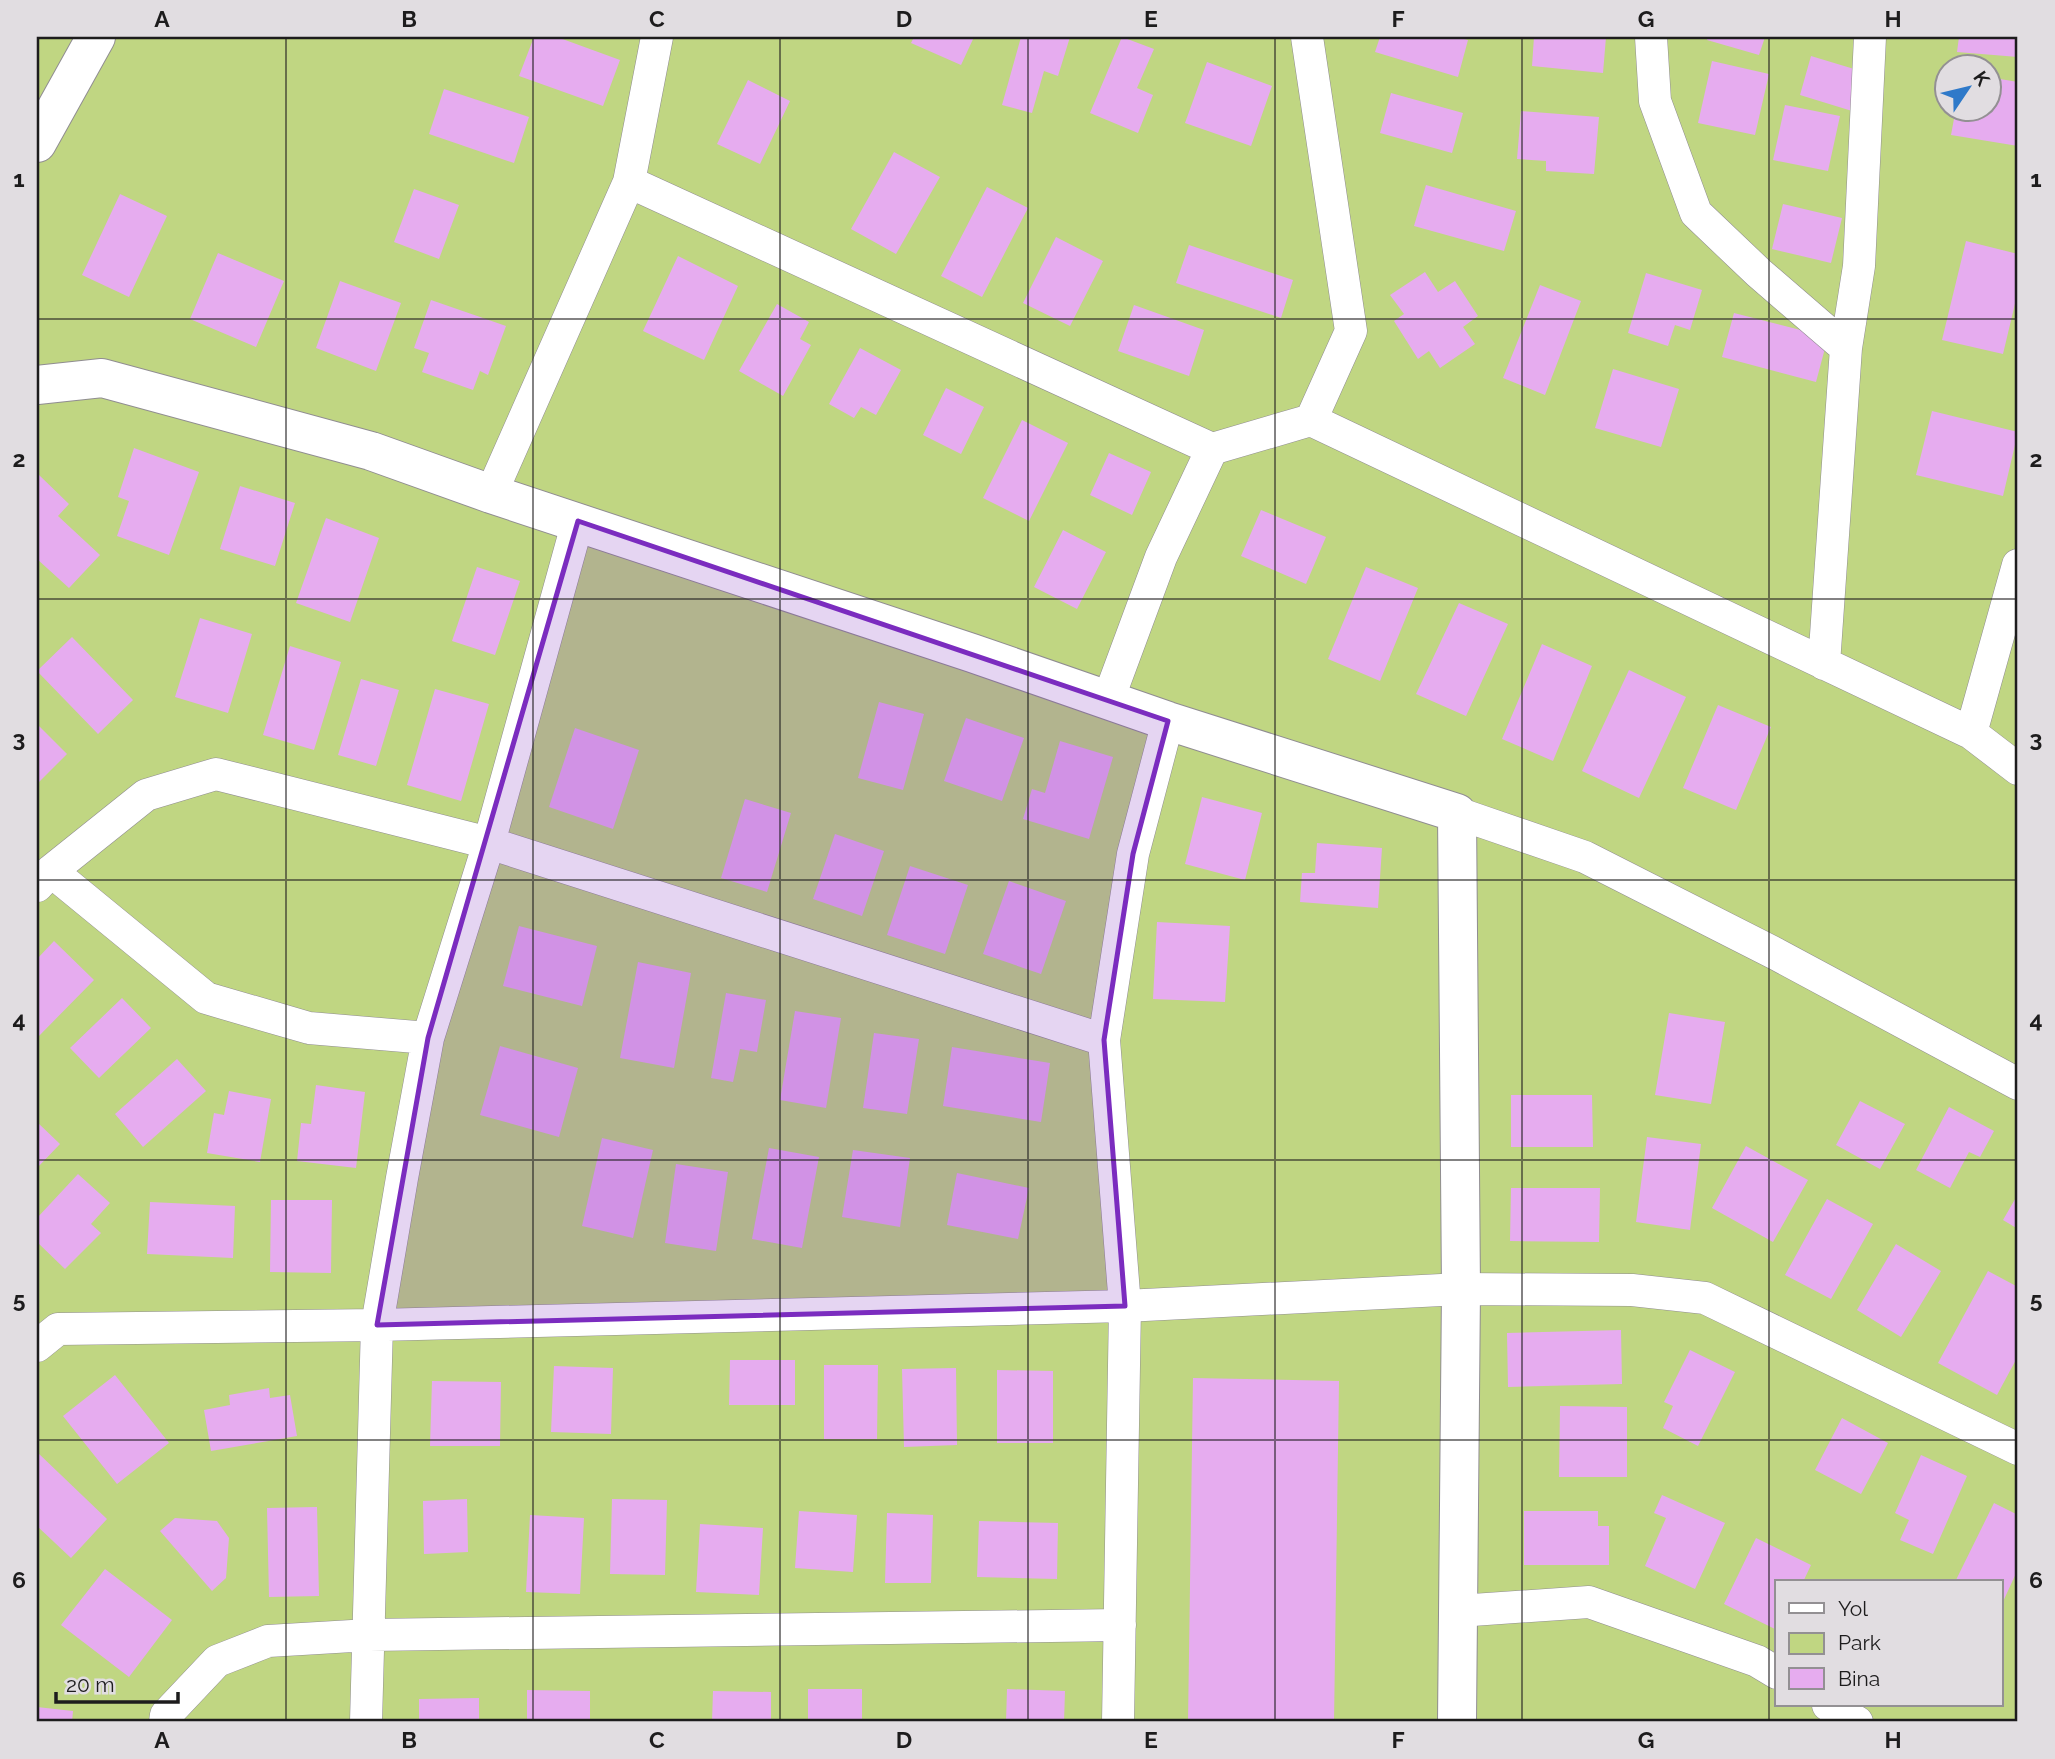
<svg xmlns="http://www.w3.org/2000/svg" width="2055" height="1759" viewBox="0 0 2055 1759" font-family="Raleway,sans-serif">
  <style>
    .green { fill: #c0d682; fill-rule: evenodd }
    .building { fill: #e6acef }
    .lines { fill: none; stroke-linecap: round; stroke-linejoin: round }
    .minor-casing { stroke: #908d91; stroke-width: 33 }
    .tertiary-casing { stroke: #908d91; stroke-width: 40 }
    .minor { stroke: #fff; stroke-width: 32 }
    .tertiary { stroke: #fff; stroke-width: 38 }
    .marked { fill: #7b2cbf; fill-opacity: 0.2; stroke: #7b2cbf; stroke-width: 5; stroke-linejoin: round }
    .grid { fill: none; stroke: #1d1c1d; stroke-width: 2; stroke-opacity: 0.55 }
    .neatline { fill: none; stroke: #1d1c1d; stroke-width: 2.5 }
    .grid-label { font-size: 23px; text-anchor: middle; font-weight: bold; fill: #1d1c1d }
  </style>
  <rect width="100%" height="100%" fill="#e1dde1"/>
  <path class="green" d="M37,37H2018V1722H37ZM1946,66H1988V108H1946ZM1777,1582H2001V1705H1777Z"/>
  <path class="building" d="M534,37H557L620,60L603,106L519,76Z
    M914,37H974L961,65L911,43Z
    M1021,37H1070L1058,76L1044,71L1032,113L1002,105Z
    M1122,37L1154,49L1137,88L1153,95L1138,133L1090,113Z
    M1380,37H1456L1468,40L1458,77L1375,52Z
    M1534,37H1606L1603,73L1532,66Z
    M1708,37H1765L1759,55L1707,40Z
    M1959,37H2018V57L1957,52Z
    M1811,56L1864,72L1852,111L1800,95Z
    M1712,61L1769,74L1755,135L1698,123Z
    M1207,62L1272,86L1251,146L1185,123Z
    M1988,77L2018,82V146L1951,135L1956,108H1988Z
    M748,80L790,101L760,164L717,144Z
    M444,89L529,117L514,163L429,134Z
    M1391,93L1463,113L1452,153L1380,133Z
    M1785,105L1840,116L1828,171L1773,160Z
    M1521,111L1599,117L1594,174L1546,171V161L1517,159Z
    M894,152L940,177L896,254L851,229Z
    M1426,185L1516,211L1504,251L1414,226Z
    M987,187L1028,208L982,297L941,276Z
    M414,189L459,205L439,259L394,242Z
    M120,194L167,216L129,297L82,275Z
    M1783,204L1842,218L1831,263L1772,249Z
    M1056,237L1103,261L1070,326L1023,303Z
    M1966,241L2018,254V291L2003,354L1942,340Z
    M1189,245L1293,280L1281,318L1176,283Z
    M218,253L284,281L256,347L190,319Z
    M678,256L738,286L704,360L643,331Z
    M1425,272L1438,292L1455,281L1478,316L1463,327L1475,344L1440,368L1429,351L1418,359L1394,321L1404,314L1390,295Z
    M1646,273L1702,290L1690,330L1675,325L1668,346L1628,333Z
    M340,281L401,303L376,371L316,348Z
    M1540,285L1581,301L1545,395L1503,378Z
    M431,300L506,326L488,375L480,371L473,390L422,372L429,353L414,348Z
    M777,304L809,322L800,339L811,345L783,396L739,371Z
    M1134,305L1204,330L1189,376L1118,351Z
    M1734,313L1828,337L1816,382L1722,357Z
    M860,348L901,370L876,415L861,407L854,418L829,404Z
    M1613,369L1679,389L1661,447L1595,428Z
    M946,388L984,407L961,454L923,435Z
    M1932,411L2018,432L2003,496L1916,475Z
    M1022,420L1068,443L1029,521L983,498Z
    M134,448L199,472L169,555L117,536L129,501L118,497Z
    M1109,453L1151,472L1132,515L1090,495Z
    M39,475L69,504L58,516L100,555L69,588L37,559V478Z
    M240,486L295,503L275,566L220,549Z
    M1261,510L1326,537L1306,584L1241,556Z
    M326,518L379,538L350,622L296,603Z
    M1063,530L1106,552L1077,609L1034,587Z
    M477,567L520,581L495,655L452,641Z
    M1366,567L1418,588L1380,681L1328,659Z
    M1459,603L1508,624L1466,716L1416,694Z
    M200,618L252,634L228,713L175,697Z
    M72,637L133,700L98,734L37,671Z
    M1542,644L1592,666L1553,761L1502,739Z
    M290,646L341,662L314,750L263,735Z
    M1629,670L1686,697L1639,798L1582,771Z
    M361,679L399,690L376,766L338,755Z
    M435,689L489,704L461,801L407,785Z
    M879,702L924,714L903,790L858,778Z
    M1718,705L1771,727L1736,810L1683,788Z
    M966,718L1024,738L1002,801L944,781Z
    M37,724L67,754L37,784Z
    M575,728L639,750L613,829L549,807Z
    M1060,741L1113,757L1089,839L1023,819L1032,789L1045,793Z
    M1202,797L1262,813L1245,880L1185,864Z
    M745,799L791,813L767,892L721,878Z
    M835,834L884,851L862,916L813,899Z
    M1317,843L1382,848L1378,908L1300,902L1302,873H1315Z
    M910,866L968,885L945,954L887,935Z
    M1009,881L1066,901L1041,974L983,954Z
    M1157,922L1230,926L1225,1002L1153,999Z
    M519,926L597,946L582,1006L503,986Z
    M54,941L94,980L37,1038V959Z
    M638,962L691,973L674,1068L620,1058Z
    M726,993L766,1000L757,1052L740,1049L733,1082L711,1078Z
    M122,998L151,1028L99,1078L70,1048Z
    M795,1011L841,1018L826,1108L780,1100Z
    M1669,1013L1725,1022L1711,1104L1655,1095Z
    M874,1033L919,1039L907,1114L863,1108Z
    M500,1046L578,1068L559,1137L480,1115Z
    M952,1047L1050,1063L1041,1122L943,1106Z
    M177,1059L206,1091L143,1147L115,1114Z
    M316,1085L365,1092L356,1168L297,1161L301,1123L311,1124Z
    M229,1091L271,1099L260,1162L207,1153L214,1113L224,1115Z
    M1511,1095H1592L1593,1147H1511Z
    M1860,1101L1905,1124L1880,1169L1836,1145Z
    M1949,1107L1994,1131L1980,1157L1969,1152L1950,1188L1916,1170Z
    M37,1122L60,1144L37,1168Z
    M1647,1137L1701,1144L1690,1230L1636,1222Z
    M602,1138L653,1150L633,1238L582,1226Z
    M1746,1146L1808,1180L1773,1242L1712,1208Z
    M769,1148L819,1157L802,1248L752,1239Z
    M853,1150L910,1158L900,1227L842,1217Z
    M676,1164L728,1172L716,1251L665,1243Z
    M957,1173L1029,1188L1018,1239L947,1225Z
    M78,1174L110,1203L91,1224L101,1233L65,1269L37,1242V1218Z
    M1511,1188H1600L1599,1242L1510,1241Z
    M2018,1194V1229L2003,1220Z
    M1827,1199L1873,1224L1831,1299L1785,1275Z
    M271,1200H332L331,1273L270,1272Z
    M150,1202L235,1206L233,1258L147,1254Z
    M1896,1244L1941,1271L1901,1337L1857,1310Z
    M1988,1271L2018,1287V1356L1997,1395L1938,1363Z
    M1621,1330L1622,1384L1508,1387L1507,1333Z
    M1690,1350L1735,1372L1698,1446L1663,1428L1673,1406L1664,1402Z
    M730,1360H795V1405H729Z
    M824,1365H878L877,1439H824Z
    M554,1366L613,1368L611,1434L551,1432Z
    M956,1368L957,1445L904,1447L902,1369Z
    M997,1370L1053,1371V1443H997Z
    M115,1375L169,1443L117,1484L63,1416Z
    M1193,1378L1339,1381L1334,1722H1188Z
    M432,1381L501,1382L500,1446H430Z
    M269,1388L270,1398L290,1395L297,1436L211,1451L204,1410L230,1405L229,1395Z
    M1560,1406L1627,1407V1477H1559Z
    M1842,1418L1888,1443L1861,1494L1815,1470Z
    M37,1452L107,1519L71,1558L37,1526Z
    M1921,1455L1967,1476L1933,1554L1900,1540L1909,1520L1895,1513Z
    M1662,1495L1725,1523L1695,1589L1645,1566L1666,1518L1654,1513Z
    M467,1499L468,1552L424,1554L423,1501Z
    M612,1499L667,1500L665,1575L610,1574Z
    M1994,1503L2018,1515V1569L2001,1606V1582H1955Z
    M317,1507L319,1596L269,1597L267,1508Z
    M799,1511L857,1515L853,1572L795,1568Z
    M1524,1511H1598V1526H1609V1565H1524Z
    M887,1513L933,1515L931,1583H885Z
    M530,1515L584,1518L580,1594L526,1592Z
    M175,1518L217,1521L229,1538L226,1578L212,1591L160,1531Z
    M979,1521L1058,1523L1057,1579L977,1577Z
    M700,1524L763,1528L759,1595L696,1592Z
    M1756,1538L1811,1565L1803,1582H1777V1630L1724,1604Z
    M105,1569L172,1620L129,1677L61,1625Z
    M808,1689H862V1722H808Z
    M1007,1689L1065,1691L1064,1722H1006Z
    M527,1690L590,1691V1722H527Z
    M713,1691L771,1692V1722H712Z
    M479,1698V1722H419V1699Z
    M37,1707L73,1711L72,1722H37Z"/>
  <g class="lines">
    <defs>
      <path id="minor" d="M1307,37L1351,331L1311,420
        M1651,37L1655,101L1696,213L1759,273L1846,348
        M629,182L1212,449
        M491,494L629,182L657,37
        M1824,664L1846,348L1859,266L1870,37
        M1108,700L1161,557L1212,449L1311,420L1971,733L2018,769
        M1971,733L2018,565
        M1457,813L1585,857L1776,954L2018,1084
        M51,871L206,998L309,1028L428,1038
        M37,886L51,871L146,795L216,774L489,843L1104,1040
        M37,1346L58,1329L377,1325L1125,1306L1461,1289L1632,1290L1705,1298L2018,1449
        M1458,1611L1589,1602L1757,1661L1777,1673
        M1828,1705L1857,1722
        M165,1722L166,1715L217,1661L268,1641L369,1635L1120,1625
        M366,1722L377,1325L402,1178L428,1038L489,843L578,521
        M1118,1722L1125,1306L1104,1040L1133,854L1168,721"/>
      <path id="tertiary" d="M37,143L96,37
        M37,385L102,378L371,451L491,494L972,653L1168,721L1457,813L1461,1289L1457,1722"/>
    </defs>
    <use href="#minor" class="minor-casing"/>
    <use href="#tertiary" class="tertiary-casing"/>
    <use href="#minor" class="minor"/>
    <use href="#tertiary" class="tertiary"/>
  </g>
  <path class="marked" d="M578,521L1168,721L1133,854L1104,1040L1125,1306L377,1325L428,1038Z"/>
  <path class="grid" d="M286,37V1722M533,37V1722M780,37V1722M1028,37V1722M1275,37V1722M1522,37V1722M1769,37V1722M37,319H2018M37,599H2018M37,880H2018M37,1160H2018M37,1440H2018"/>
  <rect width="2055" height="1759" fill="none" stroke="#e1dde1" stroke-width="77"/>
  <rect x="1775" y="1580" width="228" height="126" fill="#e1dde1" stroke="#939093" stroke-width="2"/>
  <rect x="1789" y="1603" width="35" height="10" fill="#ffffff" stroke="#939093" stroke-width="2"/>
  <text x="1838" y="1616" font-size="21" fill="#1d1c1d">Yol</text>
  <rect x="1789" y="1633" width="35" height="21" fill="#c0d682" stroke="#939093" stroke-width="2"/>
  <text x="1838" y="1650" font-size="21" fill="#1d1c1d">Park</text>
  <rect x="1789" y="1668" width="35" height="21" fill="#e6acef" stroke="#939093" stroke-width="2"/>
  <text x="1838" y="1686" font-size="21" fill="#1d1c1d">Bina</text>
  <g transform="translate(1968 88) rotate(55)"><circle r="33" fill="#e1dde1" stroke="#939093" stroke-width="2"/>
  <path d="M0-5L12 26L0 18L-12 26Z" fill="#2f79c9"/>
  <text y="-10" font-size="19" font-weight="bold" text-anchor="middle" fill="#1d1c1d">K</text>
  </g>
  <path d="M56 1692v10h122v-10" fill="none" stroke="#1d1c1d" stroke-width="3.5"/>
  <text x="66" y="1692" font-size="21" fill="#1d1c1d" stroke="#e1dde1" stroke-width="5" paint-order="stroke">20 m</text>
  <rect x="38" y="38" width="1978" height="1682" class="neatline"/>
  <g class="grid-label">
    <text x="162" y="27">A</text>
    <text x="409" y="27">B</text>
    <text x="657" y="27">C</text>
    <text x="904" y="27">D</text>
    <text x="1151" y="27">E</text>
    <text x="1398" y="27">F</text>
    <text x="1646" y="27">G</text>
    <text x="1893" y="27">H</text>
    <text x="19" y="187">1</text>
    <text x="2036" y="187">1</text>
    <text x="19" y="467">2</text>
    <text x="2036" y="467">2</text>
    <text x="19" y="747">3</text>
    <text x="2036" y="747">3</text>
    <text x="19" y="1028">4</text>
    <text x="2036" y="1028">4</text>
    <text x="19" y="1308">5</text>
    <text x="2036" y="1308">5</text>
    <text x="19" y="1588">6</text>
    <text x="2036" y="1588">6</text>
    <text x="162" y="1748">A</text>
    <text x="409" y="1748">B</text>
    <text x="657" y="1748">C</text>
    <text x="904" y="1748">D</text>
    <text x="1151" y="1748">E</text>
    <text x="1398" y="1748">F</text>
    <text x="1646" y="1748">G</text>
    <text x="1893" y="1748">H</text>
  </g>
</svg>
